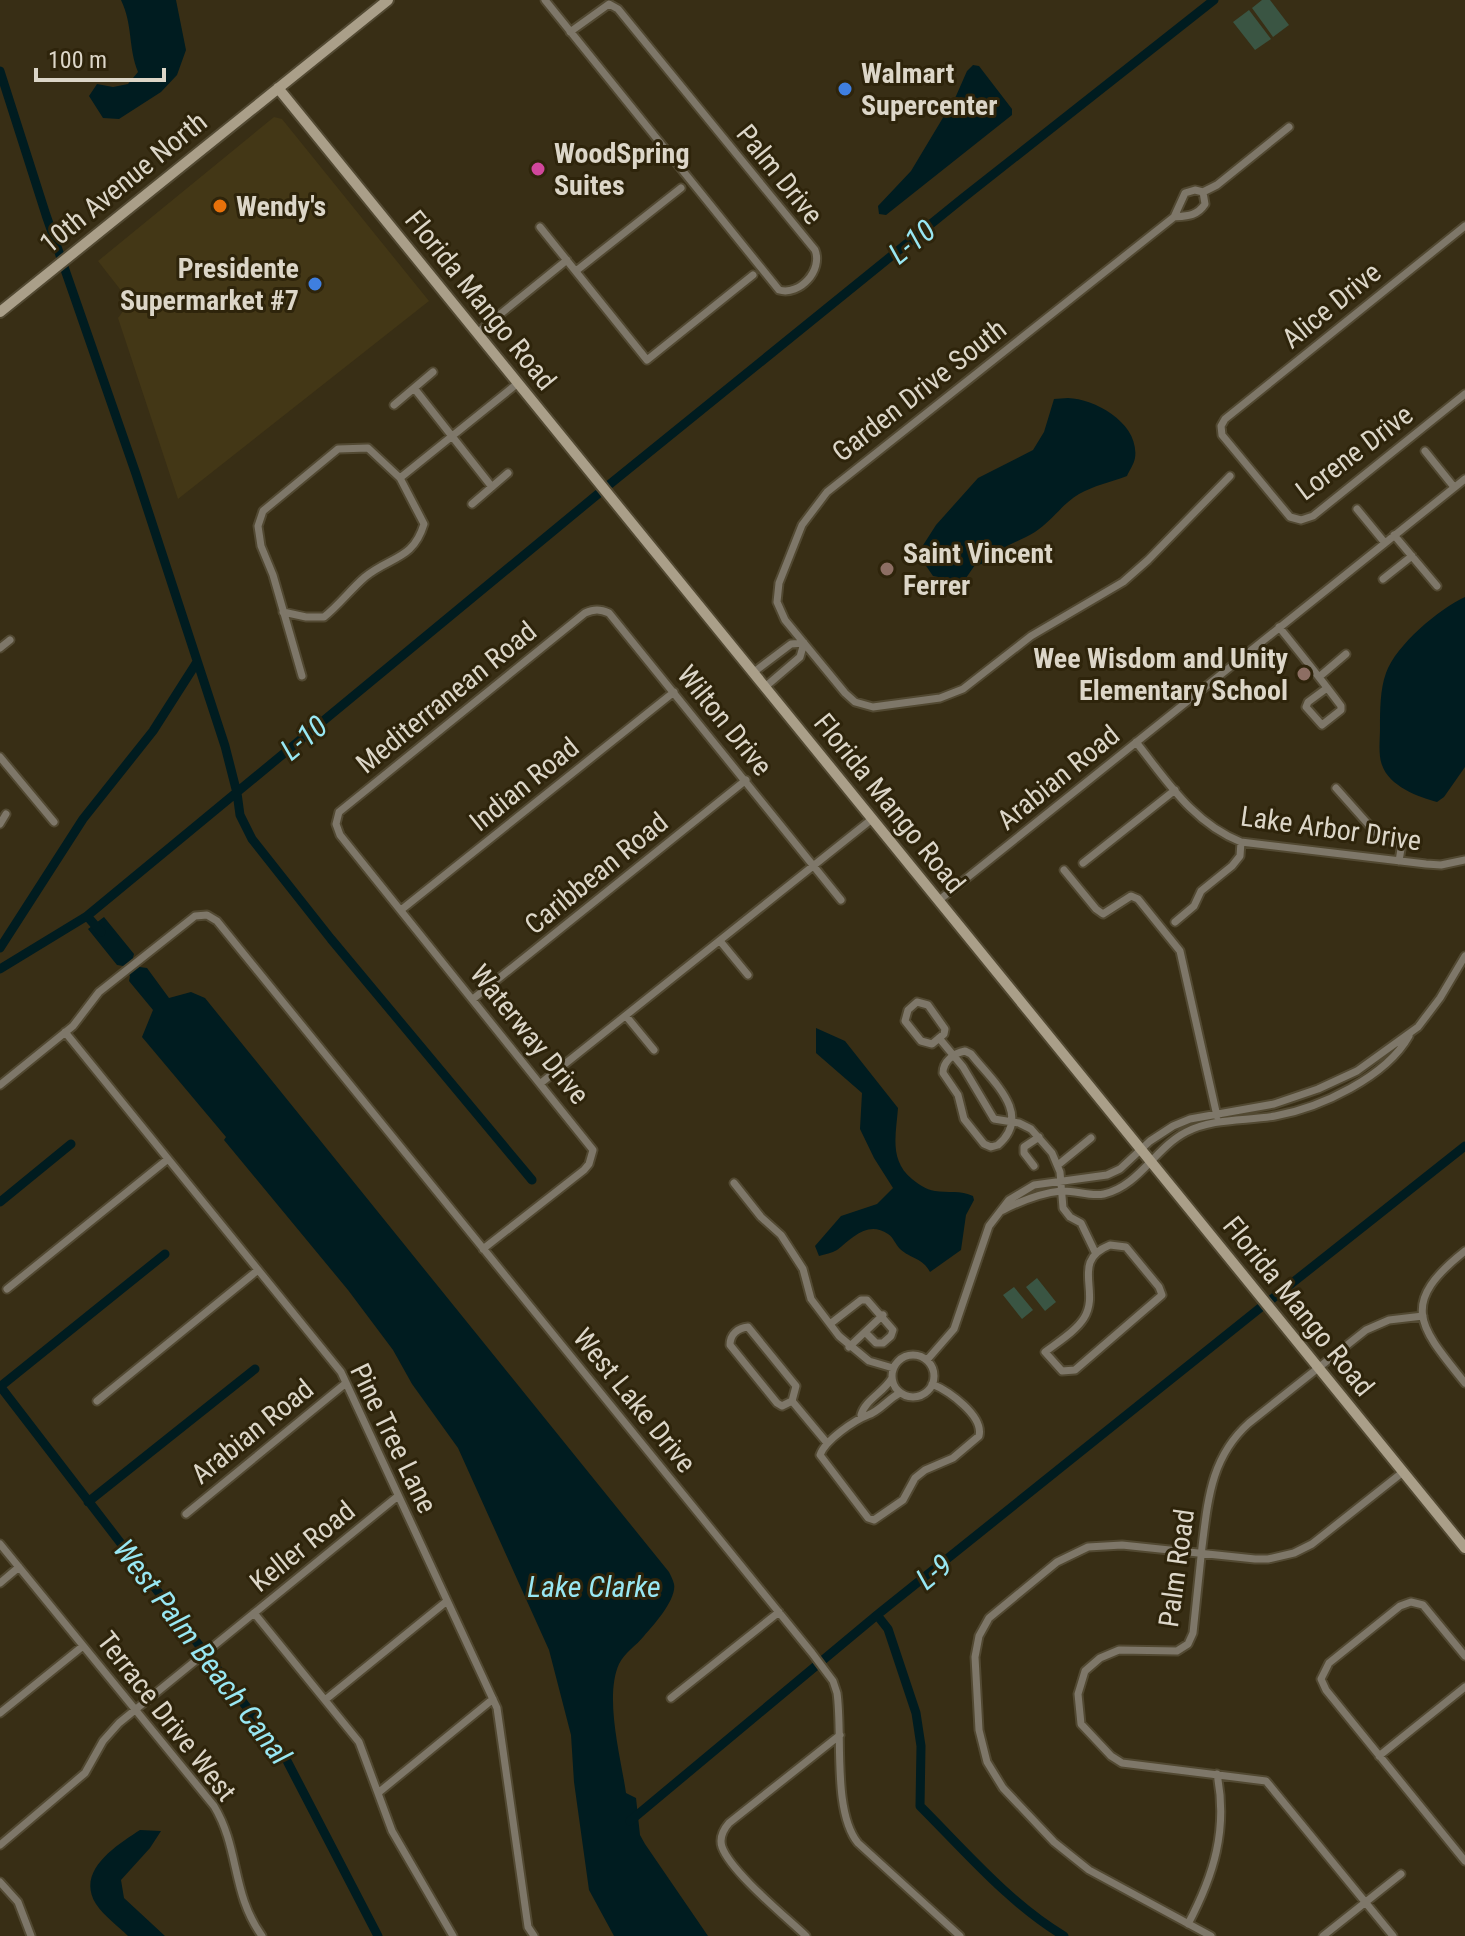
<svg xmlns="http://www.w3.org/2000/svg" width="1465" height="1936" viewBox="0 0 1465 1936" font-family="'Roboto Condensed',sans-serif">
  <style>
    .built { fill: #433716 }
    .green { fill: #3a5543 }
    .water { fill: #001c20 }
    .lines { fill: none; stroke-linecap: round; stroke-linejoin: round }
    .canal { stroke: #001c20; stroke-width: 9 }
    .street-casing { stroke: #524932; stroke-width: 11 }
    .secondary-casing { stroke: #524932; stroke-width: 14 }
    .street { stroke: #7e7769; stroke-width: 7 }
    .secondary { stroke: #aa9f89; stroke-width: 10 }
    .shop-dot { fill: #3f7fe0; stroke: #2e240b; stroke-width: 3 }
    .hotel-dot { fill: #d1479c; stroke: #2e240b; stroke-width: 3 }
    .food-dot { fill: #e8710a; stroke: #2e240b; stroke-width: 3 }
    .education-dot { fill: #8d6e63; stroke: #2e240b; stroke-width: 3 }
    .labels { text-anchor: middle; stroke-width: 6; stroke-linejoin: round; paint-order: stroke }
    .poi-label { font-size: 28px; font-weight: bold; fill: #dcd6c8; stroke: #2e240b; text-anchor: start }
    .street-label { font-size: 28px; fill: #dcd6c8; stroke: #2e240b }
    .water-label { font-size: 30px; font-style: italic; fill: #98e7f3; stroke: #2e240b }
  </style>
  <rect width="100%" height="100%" fill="#382e15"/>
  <path class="built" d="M274,117L282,119L429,301L178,499L118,318L130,302L98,261Z"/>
  <path class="green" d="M1262,0H1270L1289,25L1273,37L1252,8Z
    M1249,10L1271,39L1255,50L1233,22Z
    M1037,1278L1056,1302L1045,1311L1026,1287Z
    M1014,1287L1033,1310L1022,1319L1003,1295Z"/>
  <path class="water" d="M121,0H176L186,50L177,75L161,92L119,119L103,118L89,96L97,84L113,87L128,84L138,72C128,47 133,25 121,0Z
    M973,65L979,66L1012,109V115L886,215L879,214L878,206L911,171L956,96L967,71Z
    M1068,398C1096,399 1140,424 1135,458C1134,464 1129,471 1127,476C1111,482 1093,486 1079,494C1062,504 1052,521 1035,532C1018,543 999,545 989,563L975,565L966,578L960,581L933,576L922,560L920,550L936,525L978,478L1033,450L1044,432L1054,399Z
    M1465,597V767L1444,797L1437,802C1418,797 1389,786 1382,765C1378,755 1380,739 1380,728C1380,711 1380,689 1386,673C1396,645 1439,609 1465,597Z
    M104,917L134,954L133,958L140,967L147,968L169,998L191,992L205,998L669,1572C671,1576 673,1580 674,1584C677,1599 654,1625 644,1636C636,1646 625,1652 619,1664C604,1697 621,1758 626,1793L636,1798L640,1835L645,1844L708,1936H614L589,1890L574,1782L571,1735L549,1650L458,1448L412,1384L393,1350L348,1290L224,1140L226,1137L142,1037L153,1010L129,981L130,976L123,966L117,965L88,929Z
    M816,1028L845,1041L898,1108C896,1135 889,1160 912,1179C920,1185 925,1189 935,1191C947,1193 961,1190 973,1196L974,1200L966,1215L961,1250L930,1272C923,1258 911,1259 900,1249C895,1244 894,1238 888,1234C868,1220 852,1238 837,1250C832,1253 825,1254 819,1256L815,1246L841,1216L877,1204L893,1188L874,1158L860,1129L862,1093L816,1053Z
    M140,1830L161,1831L150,1848L121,1880L124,1898L165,1936H128C118,1926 104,1916 96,1904C75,1871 117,1845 140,1830Z"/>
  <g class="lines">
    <path class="canal" d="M0,71L46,215L136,474L225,746L237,793L240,815L252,839L331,939L532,1180
      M610,484L963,198L1214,0
      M87,916L101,932
      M0,948L83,819L153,731L197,662
      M0,969L87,916L598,494
      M0,1202L71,1144
      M1272,1299L1465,1146
      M0,1386L285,1757L378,1936
      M1,1386L165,1254
      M88,1502L255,1369
      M877,1615L888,1629L916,1713L921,1746L920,1806C965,1851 1009,1903 1064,1936
      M630,1821L877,1615L1260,1308"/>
    <defs>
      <path id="street" d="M545,0L779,290C800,296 823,270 815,250L618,9L609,4L570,32
        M1203,192L1205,204C1197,216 1188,216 1174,217L1185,193L1195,190L1203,192L1217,185L1289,127
        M1174,217L827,492L802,525L779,583L777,602L785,620L845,693L855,702L873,707L940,698L963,689L1031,636L1123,582L1148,560L1230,476
        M1465,226L1225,419L1221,426L1222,435L1290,517L1301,520L1313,516L1465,394
        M540,227L647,360L753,275
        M576,271L681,188
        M477,333L567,260
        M414,388L492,487
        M394,405L433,372
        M1425,451L1454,487
        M400,478L518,383
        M472,504L508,473
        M1357,509L1385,543
        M1394,535L1437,586
        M1383,579L1412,556
        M283,612L306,617H324C339,605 351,589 365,577C391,556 413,560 424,524L400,478L368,448L338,449L263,511L258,526L261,546L273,575L302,676
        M1279,627C1300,653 1321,679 1341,706V710L1322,725L1306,707L1308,702L1327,688
        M0,648L10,640
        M754,672L791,644L804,643
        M1319,677L1346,654
        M765,687L800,657L804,643
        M1136,742C1167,781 1193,823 1241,842L1426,864L1441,865L1465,860
        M0,757L54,822
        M1336,788L1376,833L1390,836L1398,842L1401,849L1399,861
        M0,824L6,814
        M1083,863L1175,790
        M1064,870L1096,909L1103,914L1131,896L1138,899L1180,951L1217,1116
        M938,901L1465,479
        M401,910L674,692
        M1175,922L1194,906L1201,891L1232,866L1240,856L1241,842
        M720,941L748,975
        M473,999L746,780
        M917,1002L928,1005L945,1029L944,1034L932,1044L921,1041L905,1021L908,1010Z
        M626,1016L654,1050
        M65,1032L341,1372L497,1708L528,1927L534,1936
        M939,1038L963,1067L994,1119L1019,1123L1031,1129L1052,1153L1060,1172L1063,1208L1070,1217L1081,1223L1095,1252
        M965,1051L971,1054C991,1080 1034,1114 998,1145L991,1147L984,1144L964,1119L958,1095L943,1073C943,1061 954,1053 965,1051Z
        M541,1083L872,819
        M0,1085L73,1026L99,992L195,916L207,915L217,921L812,1653L833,1681L837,1693C843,1734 832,1811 858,1843L960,1936
        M1058,1165L1091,1138
        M1034,1166L1024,1153V1147L1039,1137
        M734,1183L761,1217L781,1235L803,1269L811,1299L839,1336L869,1361L893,1368
        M1003,1210C1021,1201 1041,1193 1061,1191C1075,1190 1090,1197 1104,1194C1139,1186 1155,1148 1186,1132C1213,1118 1245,1121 1275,1116C1320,1108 1386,1077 1409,1036
        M1110,1245L1126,1247L1159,1287L1162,1295L1075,1370L1062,1371L1045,1352C1058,1342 1076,1331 1084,1318C1101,1291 1070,1261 1110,1245Z
        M483,1249L584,1170L589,1164L593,1150L340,835L336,824L339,812L585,613C594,609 600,609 609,613L841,900
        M1465,1251C1398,1304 1419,1326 1465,1383
        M7,1289L168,1159
        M830,1324L861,1300H867L893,1330L891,1336L883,1343H876L866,1333
        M748,1327L796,1386L792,1401L782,1406L777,1403L730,1345C730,1334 738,1328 748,1327Z
        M849,1347L883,1315
        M892 1376a21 21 0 1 1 42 0a21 21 0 1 1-42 0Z
        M927,1360L954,1329L989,1226L1009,1200L1034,1185L1107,1175L1120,1169L1150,1141L1173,1126L1190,1119L1274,1104L1318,1089L1357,1071L1418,1027L1440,998L1465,956
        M900,1393C889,1398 880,1411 868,1415C855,1420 825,1440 820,1455L868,1518L874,1520L903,1500L915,1478L925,1470L953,1458L979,1436C984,1416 949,1391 932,1384
        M97,1401L258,1270
        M792,1401L827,1443
        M861,1415C865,1400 884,1392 892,1378
        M186,1514L346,1383
        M0,1544L214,1806C240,1849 231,1893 262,1936
        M0,1583L19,1567
        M254,1613L359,1742L392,1831L453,1936
        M1465,1656L1423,1605L1411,1602L1400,1606L1329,1663L1321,1679L1326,1690L1465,1861
        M671,1698L779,1612
        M325,1700L447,1601
        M0,1713L83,1646
        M1379,1756L1465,1687
        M378,1793L493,1699
        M0,1845L85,1773L103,1741L119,1723L398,1496
        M0,1882L18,1902L31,1936
        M1188,1924C1214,1875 1228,1829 1217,1774
        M806,1936C786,1917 731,1872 722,1847C719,1838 723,1830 729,1823L840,1735
        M1211,1936L1089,1870L1054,1842L1003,1788L987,1762L979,1730L975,1657L979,1636L989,1618L1057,1562L1088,1547L1122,1545L1255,1559H1268L1294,1553L1312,1544L1403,1472
        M1323,1936L1401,1874
        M1393,1936L1266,1781L1122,1763L1111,1756L1081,1724L1078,1694L1085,1671L1100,1658L1119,1650L1177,1651L1188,1644L1193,1633C1196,1604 1199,1575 1202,1547C1208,1499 1211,1457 1249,1423L1366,1330L1389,1320L1423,1316"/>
      <path id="secondary" d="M278,88L1465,1548
        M0,312L388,0"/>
    </defs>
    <use href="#street" class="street-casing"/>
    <use href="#secondary" class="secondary-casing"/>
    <use href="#street" class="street"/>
    <use href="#secondary" class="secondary"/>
  </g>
  <g class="shop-dot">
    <circle cx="845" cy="89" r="8"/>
    <circle cx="315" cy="284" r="8"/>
  </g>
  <circle class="hotel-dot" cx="538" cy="169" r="8"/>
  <circle class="food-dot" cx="220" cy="206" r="8"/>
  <g class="education-dot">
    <circle cx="887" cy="569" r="8"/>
    <circle cx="1304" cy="674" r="8"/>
  </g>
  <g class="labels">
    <g class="poi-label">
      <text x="861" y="83">Walmart<tspan x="861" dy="32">Supercenter</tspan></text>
      <text x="554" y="163">WoodSpring<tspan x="554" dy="32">Suites</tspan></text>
      <text x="236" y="216">Wendy's</text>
      <text x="299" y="278" text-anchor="end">Presidente<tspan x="299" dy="32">Supermarket #7</tspan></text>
      <text x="903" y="563">Saint Vincent<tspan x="903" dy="32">Ferrer</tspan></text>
      <text x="1288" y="668" text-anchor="end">Wee Wisdom and Unity<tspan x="1288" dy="32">Elementary School</tspan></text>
    </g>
    <g class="street-label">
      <text transform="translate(780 174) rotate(51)" y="10">Palm Drive</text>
      <text transform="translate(123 182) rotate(-39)" y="10">10th Avenue North</text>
      <text transform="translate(481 300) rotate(51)" y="10">Florida Mango Road</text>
      <text transform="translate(1331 305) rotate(-39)" y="10">Alice Drive</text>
      <text transform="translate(919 390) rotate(-38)" y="10">Garden Drive South</text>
      <text transform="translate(1354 452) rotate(-37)" y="10">Lorene Drive</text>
      <text transform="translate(446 697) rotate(-39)" y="10">Mediterranean Road</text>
      <text transform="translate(725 720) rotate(51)" y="10">Wilton Drive</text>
      <text transform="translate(1058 777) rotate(-39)" y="10">Arabian Road</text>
      <text transform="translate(524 784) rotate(-39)" y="10">Indian Road</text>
      <text transform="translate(890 803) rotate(51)" y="10">Florida Mango Road</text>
      <text transform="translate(1331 828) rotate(8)" y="10">Lake Arbor Drive</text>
      <text transform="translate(596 873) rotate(-39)" y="10">Caribbean Road</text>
      <text transform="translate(530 1034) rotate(51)" y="10">Waterway Drive</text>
      <text transform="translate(1299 1306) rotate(51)" y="10">Florida Mango Road</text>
      <text transform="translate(635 1400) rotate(51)" y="10">West Lake Drive</text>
      <text transform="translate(252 1431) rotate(-39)" y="10">Arabian Road</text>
      <text transform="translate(394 1438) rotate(64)" y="10">Pine Tree Lane</text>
      <text transform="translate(302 1546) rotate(-39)" y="10">Keller Road</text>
      <text transform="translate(1176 1568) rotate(-82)" y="10">Palm Road</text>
      <text transform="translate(167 1716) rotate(52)" y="10">Terrace Drive West</text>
    </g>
    <g class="water-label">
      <text transform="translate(912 242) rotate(-39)" y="10">L-10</text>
      <text transform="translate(304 738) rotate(-40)" y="10">L-10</text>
      <text transform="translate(934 1572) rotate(-39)" y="10">L-9</text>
      <text x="594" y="1597">Lake Clarke</text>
      <text transform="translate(202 1652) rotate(53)" y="10">West Palm Beach Canal</text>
    </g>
  </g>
  <path d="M36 68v12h128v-12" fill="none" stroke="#dcd6c8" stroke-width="4"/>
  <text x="48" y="68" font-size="24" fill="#dcd6c8" stroke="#2e240b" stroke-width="6" paint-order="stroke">100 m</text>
</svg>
